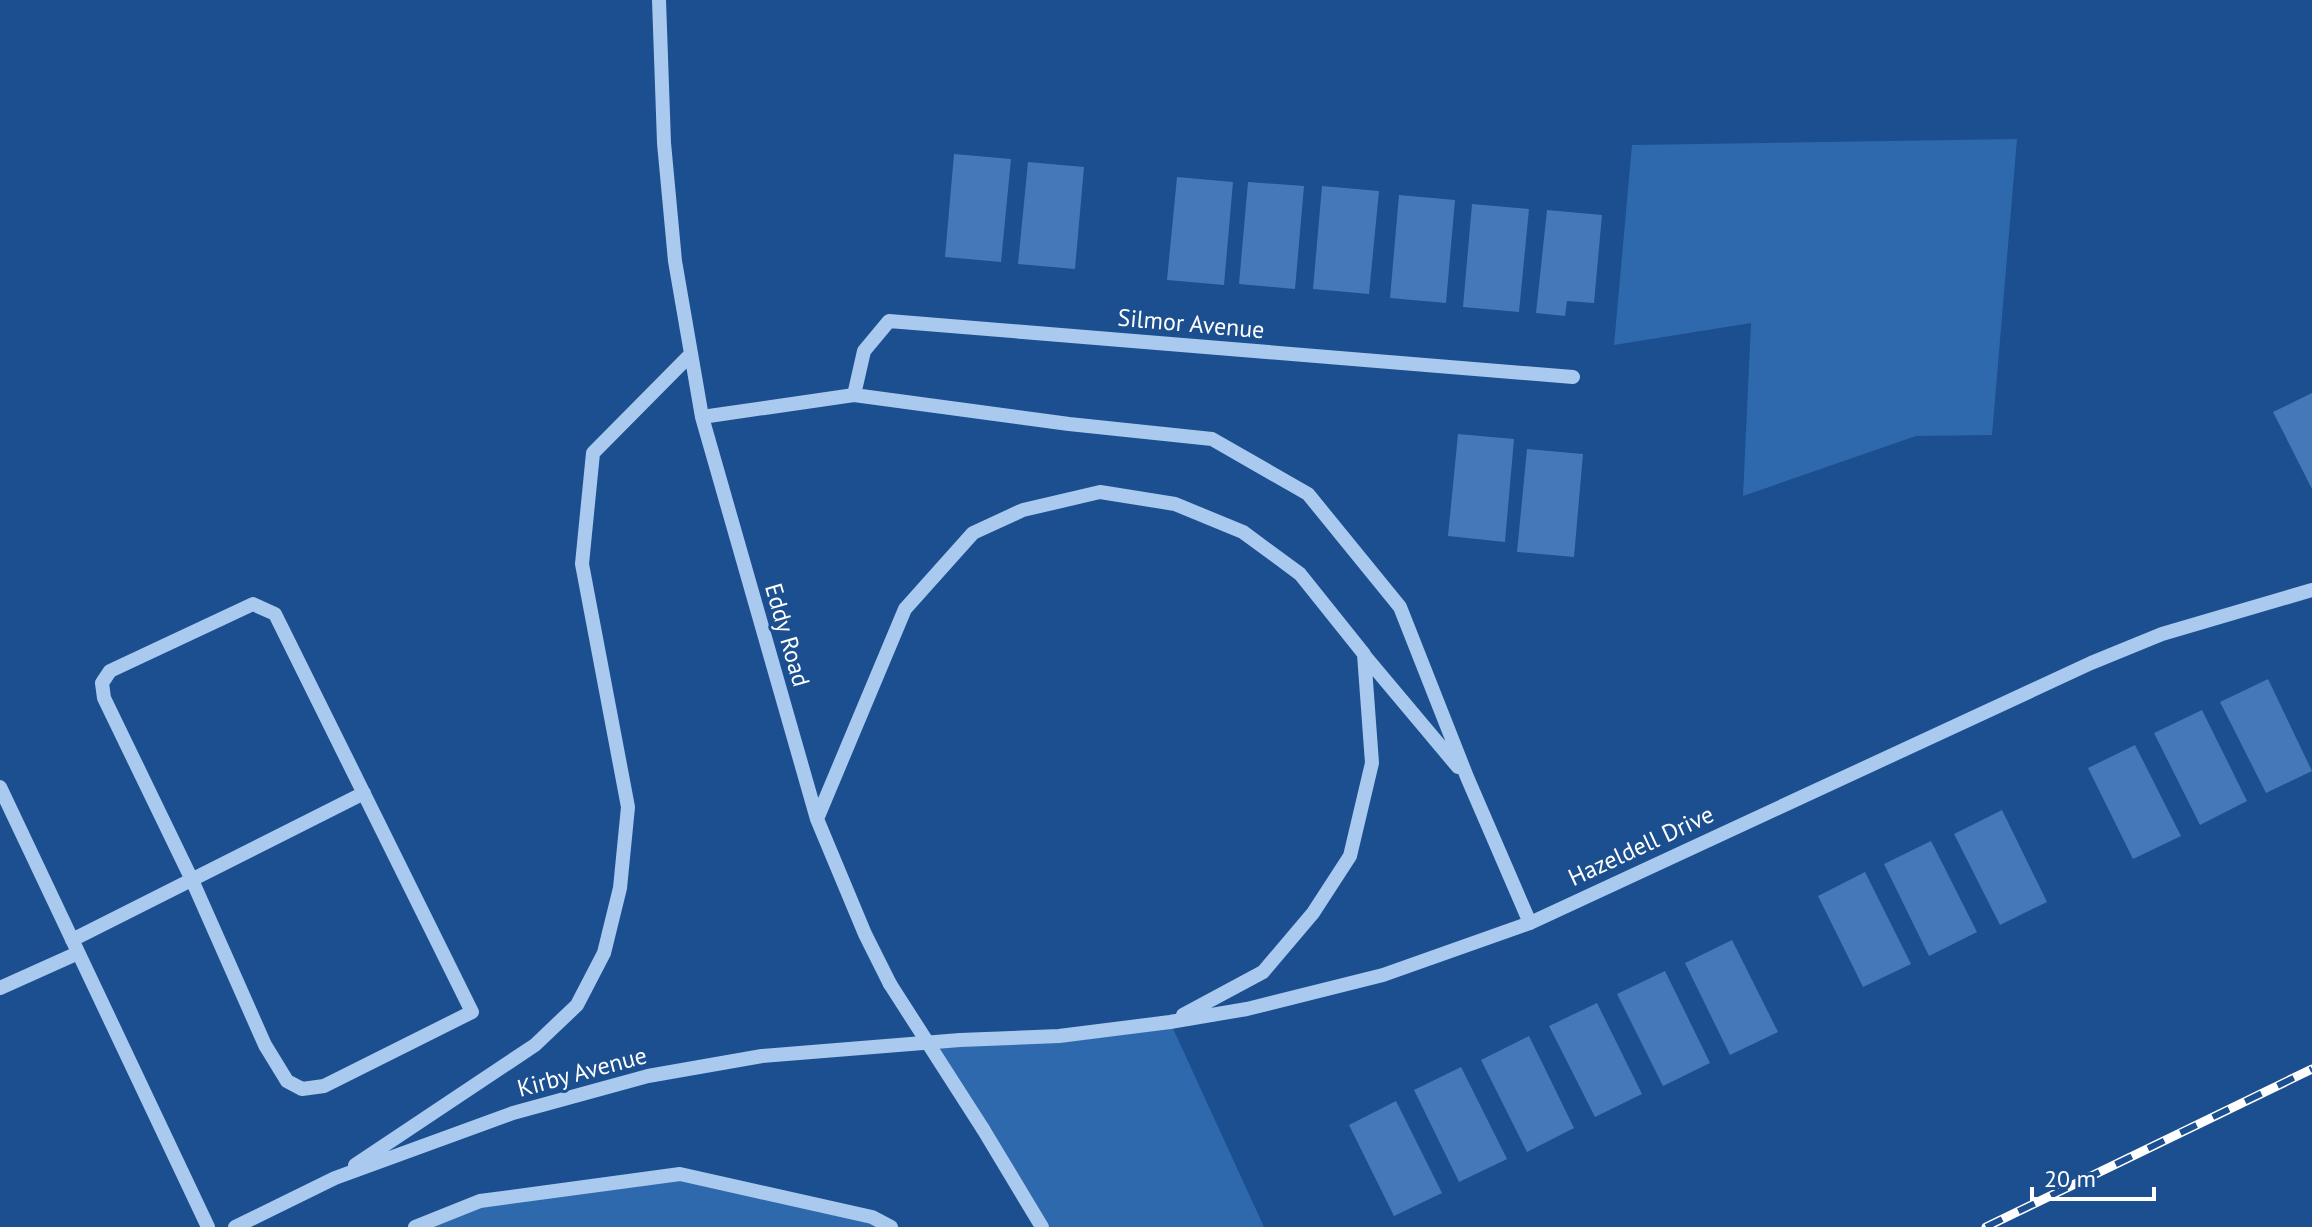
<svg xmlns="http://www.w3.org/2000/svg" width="2312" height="1227" viewBox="0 0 2312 1227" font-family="'PT Sans',sans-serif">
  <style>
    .green { fill: #2e69ad }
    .building { fill: #4478b7 }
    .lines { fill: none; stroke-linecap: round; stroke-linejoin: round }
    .minor { stroke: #a9c9ee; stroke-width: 14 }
    .rail-casing { stroke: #fff; stroke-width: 9 }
    .rail { stroke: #1b4f8f; stroke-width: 6; stroke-dasharray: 18; stroke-linecap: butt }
    .minor-bridge { stroke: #a9c9ee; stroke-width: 14 }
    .labels { text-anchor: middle; stroke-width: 6; stroke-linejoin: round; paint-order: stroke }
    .street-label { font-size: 24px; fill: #fff; stroke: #1b4f8f }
  </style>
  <rect width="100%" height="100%" fill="#1b4f8f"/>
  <path class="green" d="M2017,139L1992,435L1916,436L1743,496L1751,323L1614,345L1632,145Z
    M1170,1022L1264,1227H1042L929,1043Z
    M680,1174L891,1227H415L480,1201Z"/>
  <path class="building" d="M954,154L1011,159L1001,262L945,257Z
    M1028,162L1084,167L1075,269L1018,264Z
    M1177,177L1233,182L1224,285L1167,280Z
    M1248,182L1304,186L1295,289L1239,284Z
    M1322,186L1379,191L1369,294L1313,289Z
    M1399,195L1455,200L1446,303L1390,298Z
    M1472,204L1529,209L1519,312L1463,307Z
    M1547,210L1602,215L1594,303L1567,301L1565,316L1536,313Z
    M2312,393V489L2273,412Z
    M1458,434L1514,439L1505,542L1448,536Z
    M1527,449L1583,454L1574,557L1517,552Z
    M2268,679L2312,771L2266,793L2220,702Z
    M2202,710L2247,801L2200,825L2154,733Z
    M2135,745L2181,836L2133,859L2088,768Z
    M2002,810L2047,902L2000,925L1954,834Z
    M1931,841L1977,932L1929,956L1884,864Z
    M1865,872L1911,964L1863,987L1818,896Z
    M1732,940L1778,1032L1730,1055L1685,963Z
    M1665,971L1710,1063L1663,1086L1617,994Z
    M1597,1003L1642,1094L1595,1117L1549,1026Z
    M1529,1036L1574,1128L1527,1152L1481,1060Z
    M1461,1067L1507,1159L1459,1182L1414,1090Z
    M1396,1101L1442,1193L1394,1216L1349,1125Z"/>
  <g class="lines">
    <path class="minor" d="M659,0L664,143L675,261L702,417L817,819L865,934L890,984
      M854,395L864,351L889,321L1573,377
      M702,417L854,395L1069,424L1212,439L1308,494L1400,607L1467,777L1530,923
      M253,604L275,614L472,1012L324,1086L302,1089L287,1081L265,1045L192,880L104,698L102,683L110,671Z
      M1364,655L1458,767
      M0,787L208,1227
      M817,819L905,609L973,533L1023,510L1100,492L1175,504L1243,532L1300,574L1364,654L1372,763L1350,856L1313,913L1263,972L1183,1015
      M72,940L364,793
      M0,988L78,953
      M983,1129L1042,1227
      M355,1165L535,1045L577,1005L604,953L620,888L628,807L582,564L593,453L691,354
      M235,1227L335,1178L513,1113L648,1076L762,1056L960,1040L1059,1036L1170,1022L1247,1009L1383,975L1530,923L2091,663L2162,634L2312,590
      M415,1227L480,1201L680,1174L872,1217L891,1227"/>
    <defs>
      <path id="rail" d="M1986,1227L2312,1069"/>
    </defs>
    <use href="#rail" class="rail-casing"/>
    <use href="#rail" class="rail"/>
    <path class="minor-bridge" d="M890,984L983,1129"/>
  </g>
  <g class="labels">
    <g class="street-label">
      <text transform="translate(1191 324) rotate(5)" y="8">Silmor Avenue</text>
      <text transform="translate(787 635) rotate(74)" y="8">Eddy Road</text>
      <text transform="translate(1641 846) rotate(-25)" y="8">Hazeldell Drive</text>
      <text transform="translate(582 1072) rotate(-15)" y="8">Kirby Avenue</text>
    </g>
  </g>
  <path d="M2032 1187v12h122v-12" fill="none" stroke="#ffffff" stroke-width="4"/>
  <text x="2044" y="1187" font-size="24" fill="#ffffff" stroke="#1b4f8f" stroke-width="6" paint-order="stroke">20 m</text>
</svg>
